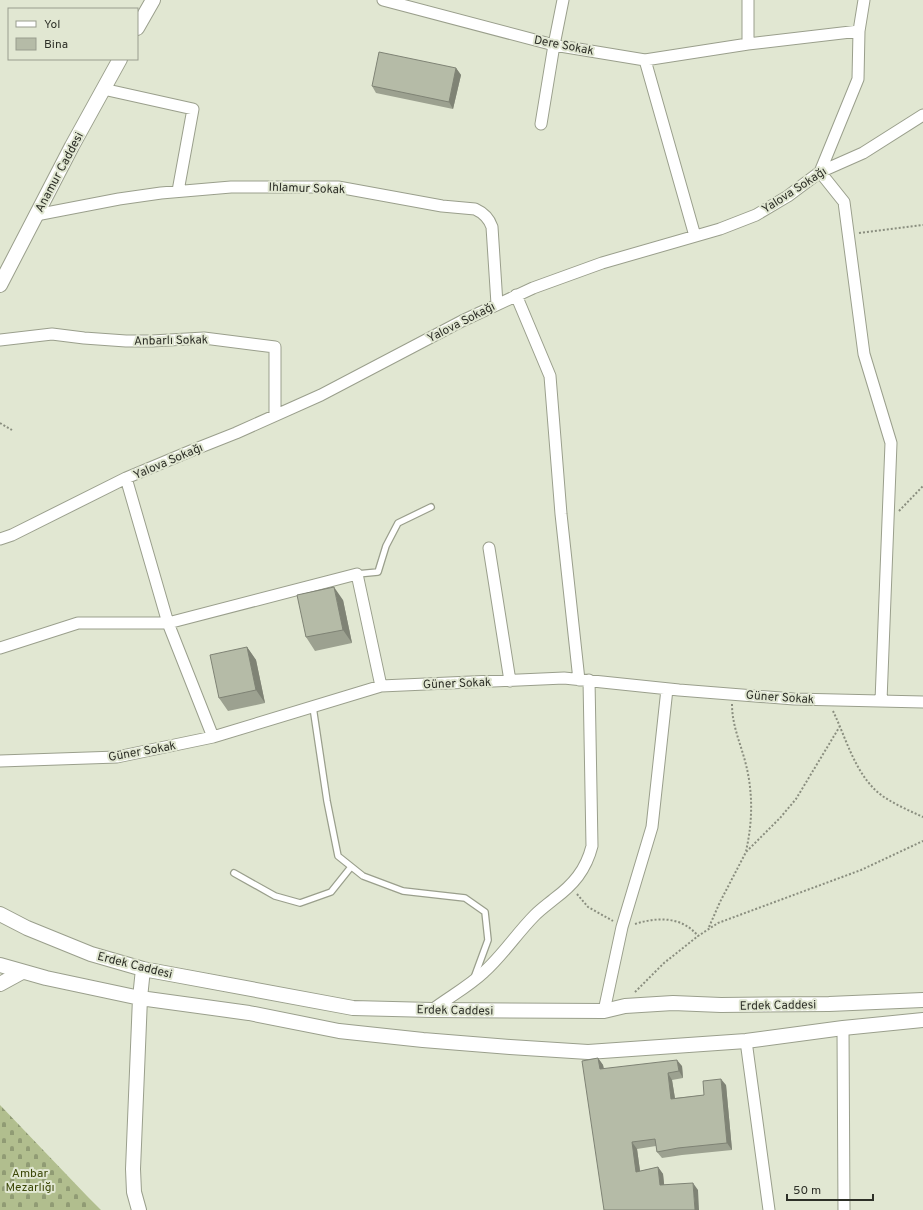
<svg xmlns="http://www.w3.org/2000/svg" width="923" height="1210" viewBox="0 0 923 1210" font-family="Overpass,sans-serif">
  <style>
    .cemetery { fill: url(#cemetery-stones) }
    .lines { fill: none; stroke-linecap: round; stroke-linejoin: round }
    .service-casing { stroke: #9a9f8c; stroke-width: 8 }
    .minor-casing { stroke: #9a9f8c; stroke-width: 13 }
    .tertiary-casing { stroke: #9a9f8c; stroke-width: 16 }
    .path { stroke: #8a8e7f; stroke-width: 2; stroke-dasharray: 2 2; stroke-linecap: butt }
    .service { stroke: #fff; stroke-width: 5.5 }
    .minor { stroke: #fff; stroke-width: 11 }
    .tertiary { stroke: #fff; stroke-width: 14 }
    .wall { fill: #9ca190 }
    .shaded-wall { fill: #7f8375 }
    .building { fill: #b5bba7; stroke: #7f8375 }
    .labels { text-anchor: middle; stroke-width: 4; stroke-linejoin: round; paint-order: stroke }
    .street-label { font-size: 12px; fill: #2d2f27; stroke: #e1e7d2 }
    .park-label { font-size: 12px; fill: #3b4707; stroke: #e1e7d2 }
  </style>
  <defs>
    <pattern id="cemetery-stones" width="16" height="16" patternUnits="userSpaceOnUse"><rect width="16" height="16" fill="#b1be8e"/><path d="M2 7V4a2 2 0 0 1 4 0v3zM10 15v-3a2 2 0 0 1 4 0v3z" fill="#909b74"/></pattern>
  </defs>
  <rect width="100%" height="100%" fill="#e1e7d2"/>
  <path class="cemetery" d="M0,1105L87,1196L101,1210H0Z"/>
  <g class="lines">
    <defs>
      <path id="service" d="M357,574L378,572L386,546L398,523L431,507
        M313,707L327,801L338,856L363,876L403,891L465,898L485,912L488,940L474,978
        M234,873L275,896L300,903L331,892L351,867"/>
      <path id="minor" d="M383,0L554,45L645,60L748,44L859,31
        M748,0V44
        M864,0L859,31L858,79L820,172L844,202L864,354L891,443L881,701
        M645,60L695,236
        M103,89L193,109L178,191
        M541,124L554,45L563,0
        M36,215L119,199L161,193L231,187H338L442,206L475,209C484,213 489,218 492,227L497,304
        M516,295L550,376L561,514L579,680
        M0,340L52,334L84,338L126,341H152L204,338L275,347V415
        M126,478L168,623L213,737
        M0,539L12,535L126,478L193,450L236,433L321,395L462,321L533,288L602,263L720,229L756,215L788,196L820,172L863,153L923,115
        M489,548L510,681
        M0,648L78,623H168L357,574L381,686
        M0,761L117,757L213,737L381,686L564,678L679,690L794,699L923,702
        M432,1010C449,997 468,987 484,972C503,955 517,933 535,915C541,909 548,904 554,899C573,885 586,870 592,846L589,680
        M604,1011L622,927L652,827L667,689
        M843,1028L844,1210
        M746,1041L769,1210"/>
      <path id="tertiary" d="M137,28L153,0
        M0,285L72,146L120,59
        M0,914L27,928L91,954L143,969L353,1008L432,1010L604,1011L625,1006L673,1003L721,1005L829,1004L923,1000
        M0,965L46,978L140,998L249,1013L339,1031L423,1040L510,1047L588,1052L746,1041L843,1028L923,1020
        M0,984L22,972
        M139,1210L134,1192L133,1169L140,998L143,969"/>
    </defs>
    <use href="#service" class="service-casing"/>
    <use href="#minor" class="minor-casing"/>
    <use href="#tertiary" class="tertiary-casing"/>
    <path class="path" d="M859,233L923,225
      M0,423L12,430
      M899,511L923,486
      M732,704C732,725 740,742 745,761C753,790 753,821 746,851
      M833,711C847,740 856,778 884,797C896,805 910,811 923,817
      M577,894L588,907L613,921
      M635,924C657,917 682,916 698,936
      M709,927L720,902L746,852L780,818L796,799L840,726
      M635,992L664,963L698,936L718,923L861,870L923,841"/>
    <use href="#service" class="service"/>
    <use href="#minor" class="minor"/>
    <use href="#tertiary" class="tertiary"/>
  </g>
  <path class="wall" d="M456,68L461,75L453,109L376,93L372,86Z
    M343,600L352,643L315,651L306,637Z
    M247,647L256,660L265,703L228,711L219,698Z
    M598,1058L603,1065L604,1069L682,1066L683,1078L672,1080L675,1098L704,1095L726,1085L732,1150L682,1155L662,1158L657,1152L656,1146L637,1149L640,1171L658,1167L663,1174L664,1185L698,1190L604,1210Z"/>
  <path class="shaded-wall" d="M456,68L461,75L453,109L449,102Z
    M334,587L343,600L352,643L343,630Z
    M247,647L256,660L265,703L256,690Z
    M598,1058L603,1065L605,1076L600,1069Z
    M677,1060L682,1066L683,1078L679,1071Z
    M668,1073L672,1080L676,1105L671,1099Z
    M721,1079L726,1085L732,1150L727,1143Z
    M632,1142L637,1149L641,1178L636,1172Z
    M658,1167L663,1174L665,1192L660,1185Z
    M693,1183L698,1190L699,1210H695Z"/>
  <path class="building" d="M379,52L456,68L449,102L372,86Z
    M334,587L343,630L306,637L297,595Z
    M247,647L256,690L219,698L210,655Z
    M598,1058L600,1069L677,1060L679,1071L668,1073L671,1099L704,1095L703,1081L721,1079L727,1143L678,1148L657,1152L655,1139L632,1142L636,1172L658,1167L660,1185L693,1183L695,1210H604L582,1061Z"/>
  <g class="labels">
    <g class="street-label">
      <text transform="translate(564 45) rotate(11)" y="4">Dere Sokak</text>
      <text transform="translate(59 172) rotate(-62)" y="4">Anamur Caddesi</text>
      <text transform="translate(307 188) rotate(2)" y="4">Ihlamur Sokak</text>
      <text transform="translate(794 190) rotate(-33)" y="4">Yalova Sokağı</text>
      <text transform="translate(461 322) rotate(-27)" y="4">Yalova Sokağı</text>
      <text transform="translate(171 340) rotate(-1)" y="4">Anbarlı Sokak</text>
      <text transform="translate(168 461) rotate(-23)" y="4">Yalova Sokağı</text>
      <text transform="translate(457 683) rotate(-2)" y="4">Güner Sokak</text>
      <text transform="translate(780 697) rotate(4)" y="4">Güner Sokak</text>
      <text transform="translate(142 751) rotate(-10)" y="4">Güner Sokak</text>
      <text transform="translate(135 965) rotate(14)" y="4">Erdek Caddesi</text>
      <text transform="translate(778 1005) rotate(-1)" y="4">Erdek Caddesi</text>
      <text transform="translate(455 1010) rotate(1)" y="4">Erdek Caddesi</text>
    </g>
    <g class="park-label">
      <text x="30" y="1177">Ambar<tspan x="30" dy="14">Mezarlığı</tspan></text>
    </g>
  </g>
  <rect x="8" y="8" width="130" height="52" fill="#e1e7d2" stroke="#999d8e"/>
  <rect x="16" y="21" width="20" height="6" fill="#ffffff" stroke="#999d8e"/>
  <text x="44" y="28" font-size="12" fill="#2d2f27">Yol</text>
  <rect x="16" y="38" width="20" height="12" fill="#b5bba7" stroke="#999d8e"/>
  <text x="44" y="48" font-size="12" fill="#2d2f27">Bina</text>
  <path d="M787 1194v6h86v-6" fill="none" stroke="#2d2f27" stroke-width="2"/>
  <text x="793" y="1194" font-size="12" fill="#2d2f27" stroke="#e1e7d2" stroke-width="3" paint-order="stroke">50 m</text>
</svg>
